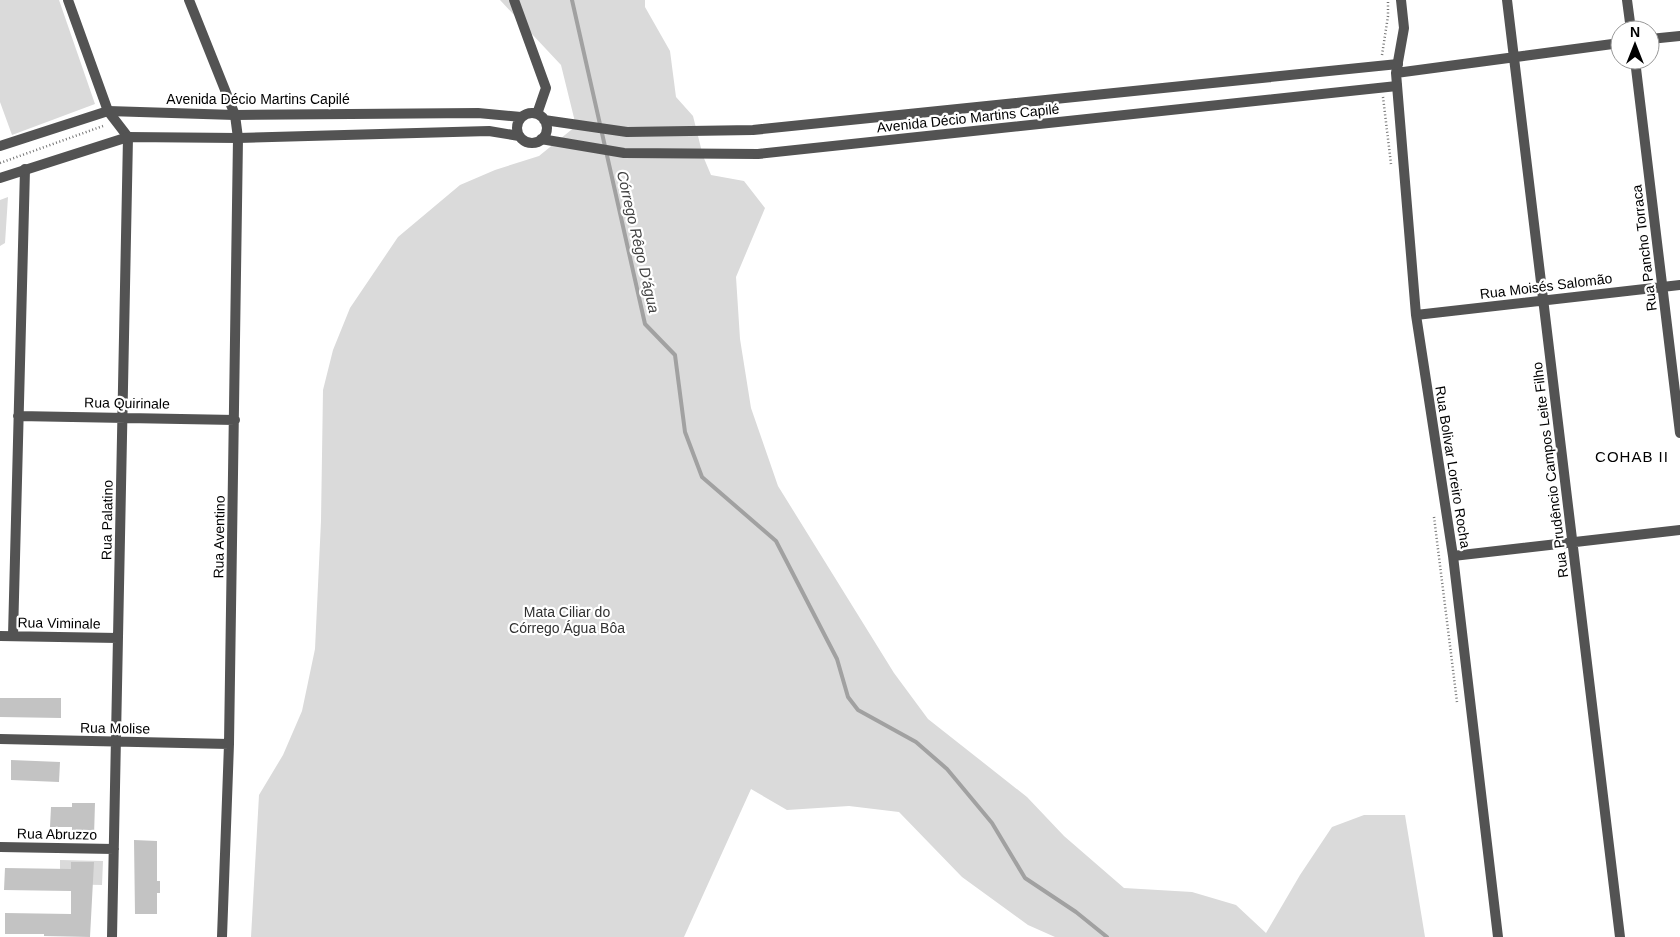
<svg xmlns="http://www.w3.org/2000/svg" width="1680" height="937" viewBox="0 0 1680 937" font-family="Helvetica,sans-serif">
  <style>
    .green { fill: #dadada }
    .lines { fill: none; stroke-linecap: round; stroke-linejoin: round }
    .stream { stroke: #a1a1a1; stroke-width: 4 }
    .building { fill: #c3c3c3 }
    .path { stroke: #757575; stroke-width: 2.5; stroke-dasharray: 1 2.5; stroke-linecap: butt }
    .minor { stroke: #535353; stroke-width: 10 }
    .tertiary { stroke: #535353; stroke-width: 10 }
    .labels { text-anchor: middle; stroke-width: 4.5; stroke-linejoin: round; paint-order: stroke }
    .street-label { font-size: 14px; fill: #000; stroke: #fff }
    .park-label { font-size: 14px; fill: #313131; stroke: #fff }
    .water-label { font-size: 15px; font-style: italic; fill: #424242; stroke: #fff }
    .neighbourhood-label { font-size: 15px; letter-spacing: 1px; fill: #000; stroke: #fff }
  </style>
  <rect width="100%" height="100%" fill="#fff"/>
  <path class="green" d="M0,0H59L95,104L12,135L0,102Z
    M500,0H645V7L670,51L676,97L693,116L703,156L711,175L744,181L765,208L736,277L740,339L751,408L778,486L894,673L928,719L1027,797L1064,836L1124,888L1192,892L1236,905L1266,933L1300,875L1332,827L1364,815H1405L1425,937H1055L1028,925L962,877L899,812L849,806L787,810L751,789L684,937H251L259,795L283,755L302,711L315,649L321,521L323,390L333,350L350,308L398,237L460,185L495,170L539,156L576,126L561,65Z
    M8,197L5,243L0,246V200Z
    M60,860L103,861L102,885L60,884Z"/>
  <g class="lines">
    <path class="stream" d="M572,0L645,324L675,355L685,432L702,477L776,541L837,659L848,697L858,710L916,742L947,769L992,823L1025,878L1076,912L1107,937"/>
  </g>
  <path class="building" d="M0,698H61V718L0,717Z
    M11,760L60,762L59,782L11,780Z
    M72,803H95L94,836H72V827H50L51,807H72Z
    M134,840L157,841V881H160V893H157V914H135Z
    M71,862H94L90,937L44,936V934H5V913L71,914V891L4,890L5,868L71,869Z"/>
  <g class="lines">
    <path class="path" d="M1382,55L1388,16V0
      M1383,97L1391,164
      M0,163L103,126
      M1434,517L1457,702"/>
    <path class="minor" d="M68,0L108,111L128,137L112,937
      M189,0L235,115L238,138L229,744L222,937
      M1401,0L1404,28L1396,73L1416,315L1453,556L1498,937
      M1507,0L1620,937
      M1627,0L1631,30
      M1650,39L1680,36
      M1635,60L1680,433
      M1396,73L1620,43
      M1416,315L1680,285
      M18,416L235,420
      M1453,556L1680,530
      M0,636L118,638
      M13,636L25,169
      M0,739L229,744
      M0,847L114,849"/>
    <path class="tertiary" d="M514,0L546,88L537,114
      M517 128a15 15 0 1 1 30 0a15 15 0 1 1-30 0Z
      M544,120L627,132L753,130L1398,64
      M541,139L624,153L758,154L1397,86
      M0,146L108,111L235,115L478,113L521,117
      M0,178L128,137L238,138L489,131L519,136"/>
  </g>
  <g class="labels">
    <g class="street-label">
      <text x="258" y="104">Avenida Décio Martins Capilé</text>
      <text transform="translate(968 118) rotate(-6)" y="5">Avenida Décio Martins Capilé</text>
      <text transform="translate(1644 248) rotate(-97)" y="5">Rua Pancho Torraca</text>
      <text transform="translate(1546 286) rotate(-7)" y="5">Rua Moisés Salomão</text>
      <text transform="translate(127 403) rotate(1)" y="5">Rua Quirinale</text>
      <text transform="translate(1453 467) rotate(81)" y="5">Rua Bolivar Loreiro Rocha</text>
      <text transform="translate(1550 470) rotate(-97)" y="5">Rua Prudêncio Campos Leite Filho</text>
      <text transform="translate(107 520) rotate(-89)" y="5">Rua Palatino</text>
      <text transform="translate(219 537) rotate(-89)" y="5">Rua Aventino</text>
      <text transform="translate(59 623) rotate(1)" y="5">Rua Viminale</text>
      <text transform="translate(115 728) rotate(1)" y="5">Rua Molise</text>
      <text transform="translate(57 834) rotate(1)" y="5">Rua Abruzzo</text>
    </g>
    <g class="park-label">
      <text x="567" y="617">Mata Ciliar do<tspan x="567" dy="16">Córrego Água Bôa</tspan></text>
    </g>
    <g class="water-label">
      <text transform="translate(638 242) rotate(77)" y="5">Córrego Rêgo D'água</text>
    </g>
    <g class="neighbourhood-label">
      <text x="1632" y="462">COHAB II</text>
    </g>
  </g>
  <g transform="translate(1635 45)"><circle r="24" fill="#ffffff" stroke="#999999"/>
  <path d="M0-4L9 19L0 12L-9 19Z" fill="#000000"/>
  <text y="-8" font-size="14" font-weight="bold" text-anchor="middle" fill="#000000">N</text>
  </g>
</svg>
